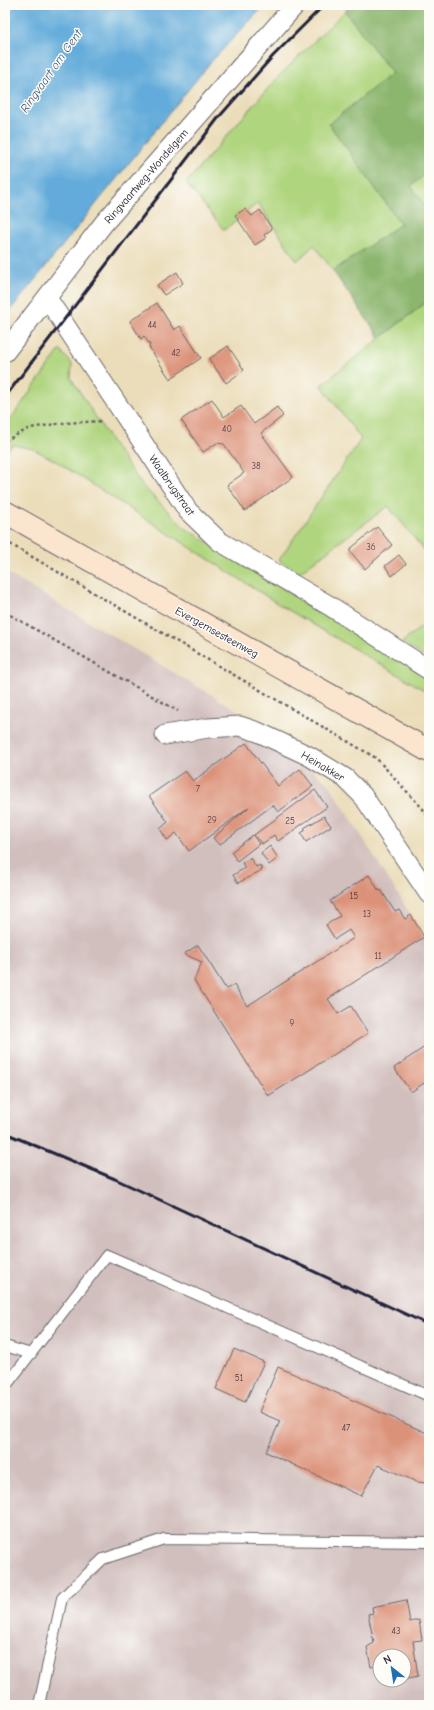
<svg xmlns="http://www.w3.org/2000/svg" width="434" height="1710" viewBox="0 0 434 1710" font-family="'Comic Neue',sans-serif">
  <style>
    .industrial { fill: #d1bfbe; fill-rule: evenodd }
    .green { fill: #b0d57f; stroke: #697c5d }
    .forest { fill: #8cb66e; stroke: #576c54 }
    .water { fill: #62abda; stroke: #42668a }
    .building { fill: #dc9279 }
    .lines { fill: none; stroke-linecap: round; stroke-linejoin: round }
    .service-casing { stroke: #686367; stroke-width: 12 }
    .minor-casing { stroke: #686367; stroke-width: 21 }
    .secondary-casing { stroke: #686367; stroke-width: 24 }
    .path { stroke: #686367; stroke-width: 2.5; stroke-dasharray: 3 3; stroke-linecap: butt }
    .service { stroke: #fff; stroke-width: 10 }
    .minor { stroke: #fff; stroke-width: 19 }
    .secondary { stroke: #fce5cf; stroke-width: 22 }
    .rail { stroke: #22223b; stroke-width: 3 }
    .labels { text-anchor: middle; stroke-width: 3; stroke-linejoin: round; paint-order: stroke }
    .number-label { font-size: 9px; fill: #503e4a }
    .street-label { font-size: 11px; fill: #22223b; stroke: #fdfcf7 }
    .water-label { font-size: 12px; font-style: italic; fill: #3c597b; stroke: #fdfcf7 }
  </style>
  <rect width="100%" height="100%" fill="#fdfcf7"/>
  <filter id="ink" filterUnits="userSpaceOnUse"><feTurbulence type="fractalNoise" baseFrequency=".025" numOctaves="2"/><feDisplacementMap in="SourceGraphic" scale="8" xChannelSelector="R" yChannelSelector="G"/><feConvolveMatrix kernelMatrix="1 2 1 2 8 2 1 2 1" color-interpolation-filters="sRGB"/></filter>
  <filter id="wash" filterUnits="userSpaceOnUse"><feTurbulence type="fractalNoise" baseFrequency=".012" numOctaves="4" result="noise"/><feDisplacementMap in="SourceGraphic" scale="16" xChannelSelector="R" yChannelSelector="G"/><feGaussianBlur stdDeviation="0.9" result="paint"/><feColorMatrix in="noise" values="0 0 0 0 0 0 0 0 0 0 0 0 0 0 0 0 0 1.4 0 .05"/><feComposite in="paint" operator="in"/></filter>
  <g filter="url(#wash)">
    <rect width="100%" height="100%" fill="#ebddb9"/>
    <path class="industrial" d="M5,572L240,712L329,784L429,944V1705H5ZM380,1656H404V1680H380Z"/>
    <path class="green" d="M345,11L392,73L329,124L401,224L333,271L314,245L297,261L258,203L224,230L186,183L276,79Z
      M429,171V211L411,186Z
      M429,300V556L388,506L297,574L279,560L361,439L321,385Z
      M60,350L72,364L71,378L115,447L142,485L185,528L429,678V693L280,605L54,460L33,449L13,445L5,452V427Z
      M429,621V660L402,642Z"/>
    <path class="forest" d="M352,5H429V171L411,186L429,211V300L380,338L333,271L401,224L329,124L392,73L345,11Z"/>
    <path class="water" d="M5,5H265L209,64L5,317Z"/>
    <g id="blocks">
      <path class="building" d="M245,209L252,216L260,210L272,229L264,235L266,238L255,245L235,215Z
        M177,272L183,283L164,295L157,285Z
        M157,303L174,330L180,326L201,358L170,379L149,347L150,345L144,336L141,339L130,321Z
        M228,346L244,370L226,383L209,359Z
        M212,399L224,417L241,406L254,424L277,407L283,416L261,433L293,477L245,511L227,485L244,473L233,457L224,444L217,443L203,452L181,420Z
        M377,527L392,545L365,569L349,550Z
        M399,555L406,564L392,576L385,566Z
        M246,743L278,786L300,769L313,786L278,812L273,805L219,845L213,838L249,807L189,851L176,833L167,840L160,829L168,822L149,796L185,771L193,781Z
        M315,790L327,807L278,841L274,835L262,844L254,835Z
        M324,816L331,826L306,842L301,833L306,830L304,828Z
        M253,835L259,844L237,861L231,852Z
        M270,846L278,858L269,865L261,853Z
        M250,858L256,867L260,865L262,870L238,883L233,875L245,868L242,863Z
        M369,875L379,891L381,890L395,912L399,910L405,919L411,915L424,937L328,999L338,1014L351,1006L368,1033L268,1096L194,980L202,962L184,954L198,945L226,989L234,985L247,1006L354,938L349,930L335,939L326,925L340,916L330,901Z
        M429,1044V1091L424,1083L411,1092L394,1068Z
        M234,1349L264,1362L245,1402L216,1389Z
        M278,1367L429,1434V1483L417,1482L378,1465L361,1496L266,1452L280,1421L259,1412Z
        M406,1600L410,1622L419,1620L422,1640L413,1641L418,1676L404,1679V1656H380V1665L371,1667L367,1647L374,1643L368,1614L373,1613L372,1607Z"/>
    </g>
  </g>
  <g filter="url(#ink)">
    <use href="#blocks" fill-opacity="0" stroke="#686367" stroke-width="1"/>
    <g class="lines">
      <defs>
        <path id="service" d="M5,1346L31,1354
          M5,1387L107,1255L429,1396
          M39,1705L62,1598L103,1559L164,1539L429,1542"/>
        <path id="minor" d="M47,298L188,511L219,541L330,606L429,670
          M5,352L104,223L295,5
          M165,735L208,728L240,726L258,732L309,756L345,778L363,796L429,894"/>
        <path id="secondary" d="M5,512L429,751"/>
      </defs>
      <use href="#service" class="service-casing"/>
      <use href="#minor" class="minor-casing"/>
      <use href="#secondary" class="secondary-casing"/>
      <path class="path" d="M5,441L30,428L63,423L103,421
        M5,541L376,758L423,809L429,818
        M5,612L178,711"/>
      <use href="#service" class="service"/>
      <use href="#minor" class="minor"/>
      <use href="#secondary" class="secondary"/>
      <path class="rail" d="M5,397L219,117L273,56L324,5
        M5,1133L115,1179L429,1325"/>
    </g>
  </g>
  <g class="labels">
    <g class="number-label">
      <text x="152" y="328">44</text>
      <text x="176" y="356">42</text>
      <text x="227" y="432">40</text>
      <text x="256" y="469">38</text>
      <text x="371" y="550">36</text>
      <text x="198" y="792">7</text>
      <text x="212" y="823">29</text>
      <text x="290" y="824">25</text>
      <text x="354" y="899">15</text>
      <text x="367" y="917">13</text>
      <text x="378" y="959">11</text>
      <text x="292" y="1026">9</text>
      <text x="239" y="1381">51</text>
      <text x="346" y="1431">47</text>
      <text x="396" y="1634">43</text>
    </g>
    <g class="street-label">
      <text transform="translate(146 176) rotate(-49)" y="4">Ringvaartweg-Wondelgem</text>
      <text transform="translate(172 485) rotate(55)" y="4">Waalbrugstraat</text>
      <text transform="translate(217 632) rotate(29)" y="4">Evergemsesteenweg</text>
      <text transform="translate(323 766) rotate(31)" y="4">Heinakker</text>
    </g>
    <g class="water-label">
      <text transform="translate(51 71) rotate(-55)" y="4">Ringvaart om Gent</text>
    </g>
  </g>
  <rect width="434" height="1710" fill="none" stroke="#fdfcf7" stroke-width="20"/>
  <g transform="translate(392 1668) rotate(330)"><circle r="19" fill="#fdfcf7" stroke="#a5a5ac"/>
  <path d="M0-3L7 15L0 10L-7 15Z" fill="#1f6fb2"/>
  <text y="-6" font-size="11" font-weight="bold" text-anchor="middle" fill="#22223b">N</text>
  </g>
</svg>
